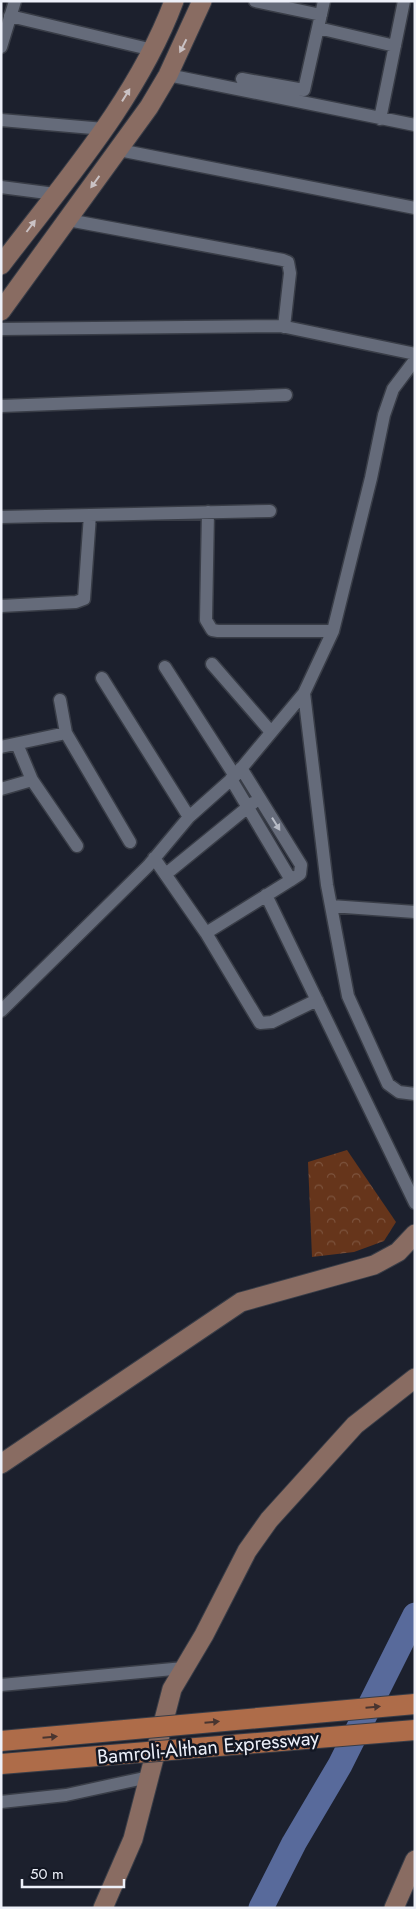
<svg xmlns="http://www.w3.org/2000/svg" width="416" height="1909" viewBox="0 0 416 1909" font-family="Jost,sans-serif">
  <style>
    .forest { fill: url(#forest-crowns) }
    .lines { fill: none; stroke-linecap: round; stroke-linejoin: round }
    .river { stroke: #586a9b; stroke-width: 25 }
    .street-casing { stroke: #393d47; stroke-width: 15 }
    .secondary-casing { stroke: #393d47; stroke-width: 21 }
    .street { stroke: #656b7a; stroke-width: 12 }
    .secondary { stroke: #896c62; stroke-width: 19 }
    .primary-bridge-casing { stroke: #393d47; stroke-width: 22; stroke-linecap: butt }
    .primary-bridge { stroke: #ae6c49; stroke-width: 20 }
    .oneway { fill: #cac2c4 }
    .oneway2 { fill: #b7bbc6 }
    .oneway3 { fill: #493530 }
    .labels { text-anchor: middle; stroke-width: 5; stroke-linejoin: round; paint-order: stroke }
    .street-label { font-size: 20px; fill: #edf0f9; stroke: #131723 }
  </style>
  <defs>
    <pattern id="forest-crowns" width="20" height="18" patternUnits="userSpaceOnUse" patternTransform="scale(1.25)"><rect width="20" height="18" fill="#66351b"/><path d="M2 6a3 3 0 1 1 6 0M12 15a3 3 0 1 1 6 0" fill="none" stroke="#7c533d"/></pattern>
  </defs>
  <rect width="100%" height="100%" fill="#1c202d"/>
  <path class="forest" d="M347,1150L396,1222L384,1241L354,1252L312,1257L308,1162Z"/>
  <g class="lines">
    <path class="river" d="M261,1908L294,1843L340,1765L415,1615"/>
    <defs>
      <path id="street" d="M255,1L321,15
        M10,16L153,50
        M318,28L395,46
        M1,47L15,1
        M168,75L415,125
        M242,79L304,90L324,1
        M380,119L404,1
        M1,120L104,129
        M119,150L415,208
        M1,187L55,194
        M68,220L283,260L288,262L290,273L284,327
        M1,329L281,326L415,354
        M1,406L286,395
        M208,512L206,620L212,630L218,631H333
        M1,517L270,511
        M1,606L76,602L84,599L90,515
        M212,664L271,732
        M165,667L235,776
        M102,678L189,817
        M304,693L327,885L348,996L388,1084L399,1092L415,1094
        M60,700L66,733L130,842
        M17,744L32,780L77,846
        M1,747L66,733
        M231,779L291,880L300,874L301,865L241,768
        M1,789L32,780
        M154,858L206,933L260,1023L272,1022L317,1000
        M166,874L253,803
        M266,895L415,1203
        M331,906L415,912
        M206,933L291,880
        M1,1011L148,866L189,817L235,776L304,693L333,631L371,478L384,415L393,389L415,360
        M1,1685L184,1668
        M1,1802L66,1795L149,1777"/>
      <path id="secondary" d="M1,265C64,182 137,100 174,1
        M1,311L149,107L168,75L202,1
        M1,1464L241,1302L374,1265L398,1252L415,1234
        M103,1908L133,1839L172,1689L204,1635L247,1551L269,1520L355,1425L415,1378
        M394,1908L415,1860"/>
    </defs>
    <use href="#street" class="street-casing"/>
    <use href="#secondary" class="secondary-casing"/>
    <use href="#street" class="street"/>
    <use href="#secondary" class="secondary"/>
    <defs>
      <path id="primary-bridge" d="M1,1741L415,1704
        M1,1764L415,1730"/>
    </defs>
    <use href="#primary-bridge" class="primary-bridge-casing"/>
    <use href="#primary-bridge" class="primary-bridge"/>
  </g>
  <defs><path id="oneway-solid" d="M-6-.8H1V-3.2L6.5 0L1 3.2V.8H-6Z" transform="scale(1.25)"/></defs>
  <g class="oneway">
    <use href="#oneway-solid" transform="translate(183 46) rotate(117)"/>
    <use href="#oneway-solid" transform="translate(126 95) rotate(-58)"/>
    <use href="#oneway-solid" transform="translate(95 182) rotate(126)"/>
    <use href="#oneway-solid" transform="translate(31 226) rotate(-53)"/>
  </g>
  <use class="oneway2" href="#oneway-solid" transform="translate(276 824) rotate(58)"/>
  <g class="oneway3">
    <use href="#oneway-solid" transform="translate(373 1707) rotate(-5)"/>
    <use href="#oneway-solid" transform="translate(212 1722) rotate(-5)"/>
    <use href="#oneway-solid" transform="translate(50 1737) rotate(-5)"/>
  </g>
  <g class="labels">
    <g class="street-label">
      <text transform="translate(208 1747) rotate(-5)" y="7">Bamroli-Althan Expressway</text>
    </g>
  </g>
  <rect width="416" height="1909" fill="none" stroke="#edf0f9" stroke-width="5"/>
  <path d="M22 1879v8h102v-8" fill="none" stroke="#edf0f9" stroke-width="2.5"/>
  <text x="30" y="1879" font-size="15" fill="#edf0f9" stroke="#131723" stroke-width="4" paint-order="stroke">50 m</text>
</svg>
